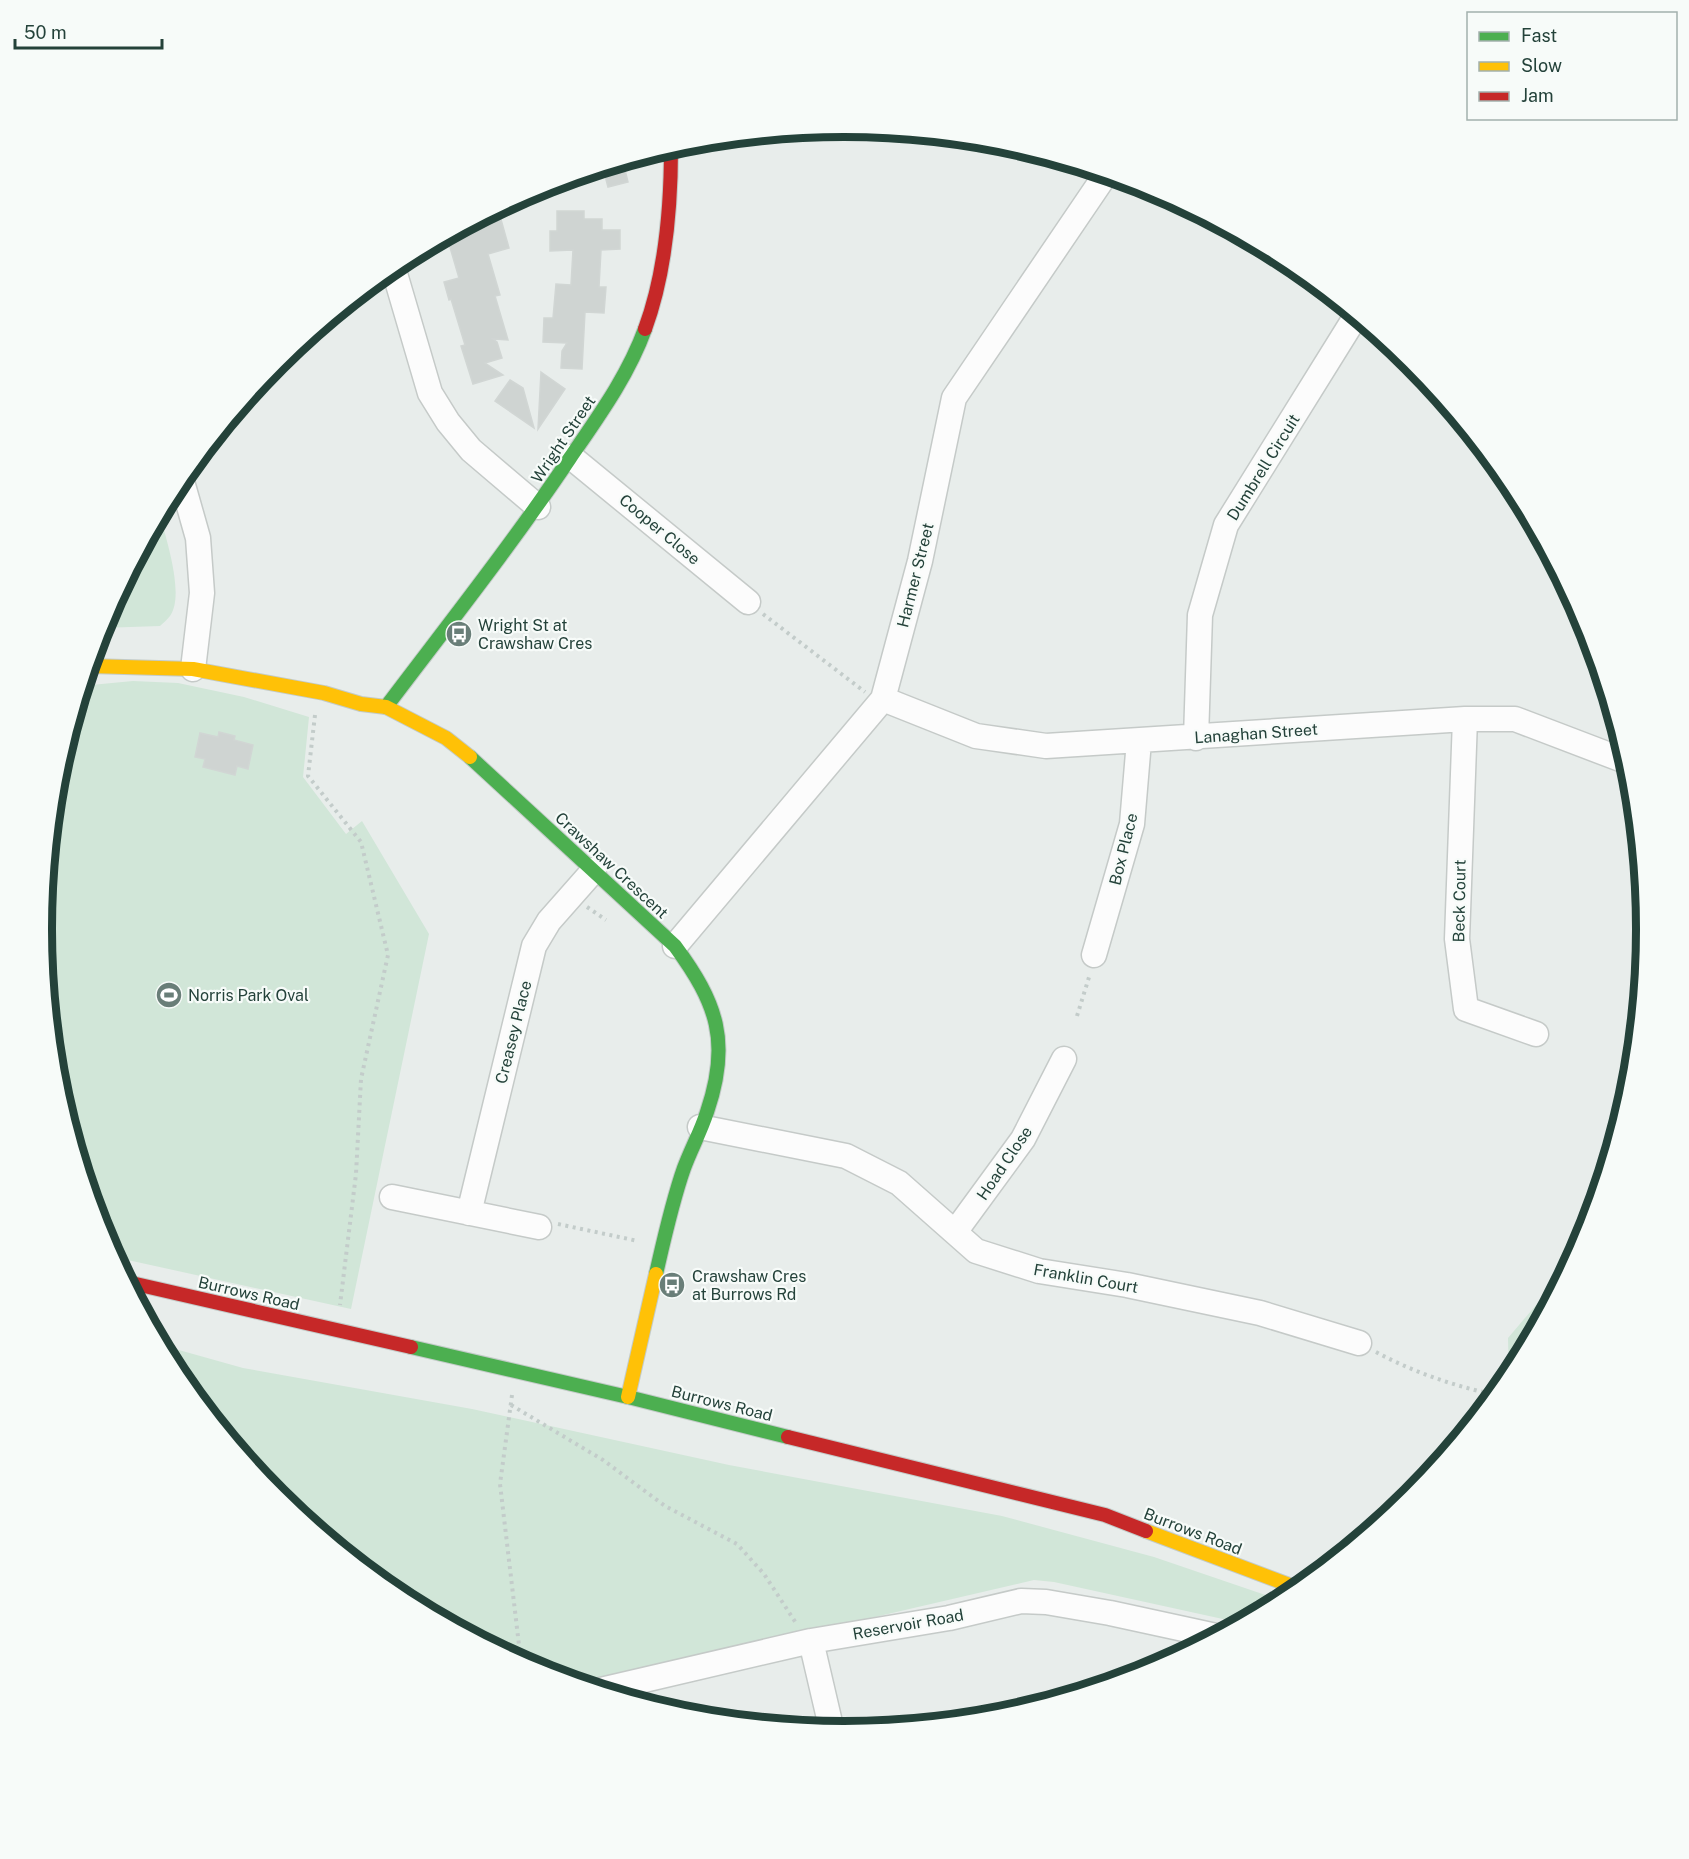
<svg xmlns="http://www.w3.org/2000/svg" width="1689" height="1859" viewBox="0 0 1689 1859" font-family="'Public Sans',sans-serif">
  <style>
    .green { fill: #d1e6d8 }
    .building { fill: #cfd4d2; stroke: #d1d6d4; stroke-width: 1.5 }
    .lines { fill: none; stroke-linecap: round; stroke-linejoin: round }
    .street-casing { stroke: #c5cac8; stroke-width: 27 }
    .fast-casing { stroke: #c3cbc8; stroke-width: 16 }
    .slow-casing { stroke: #c3cbc8; stroke-width: 16 }
    .jam-casing { stroke: #c3cbc8; stroke-width: 16 }
    .path { stroke: #c3ccca; stroke-width: 4; stroke-dasharray: 3 4.5; stroke-linecap: butt }
    .street { stroke: #fcfcfc; stroke-width: 24 }
    .fast { stroke: #4caf50; stroke-width: 14 }
    .slow { stroke: #ffc107; stroke-width: 14 }
    .jam { stroke: #c62828; stroke-width: 14 }
    .labels { text-anchor: middle; stroke-width: 4.5; stroke-linejoin: round; paint-order: stroke }
    .street-label { font-size: 16px; fill: #24423a; stroke: #f7fbf9 }
    .poi-label { font-size: 16px; fill: #24423a; stroke: #f7fbf9; text-anchor: start }
    .rim { fill: none; stroke: #24423a; stroke-width: 8 }
  </style>
  <rect width="100%" height="100%" fill="#e8edeb"/>
  <path class="green" d="M160,515C166,539 185,595 170,616C167,620 163,623 160,626L101,628Z
    M133,681L178,683L244,697L309,717L303,777L346,834L362,821L429,934L351,1309L114,1257L103,1236L57,1086L42,929L57,773L83,687L91,685Z
    M1571,1264L1512,1376L1509,1379L1508,1338Z
    M161,1345L243,1368L472,1409L729,1465L1002,1516L1154,1557L1283,1601L1241,1623L1054,1582L1034,1580L583,1685L537,1671L398,1597L277,1497L177,1375Z"/>
  <path class="building" d="M623,162L628,182L608,187L603,168Z
    M557,211H584V219H602V230H620V249L601,250L599,287H606L604,313L585,312L582,369L561,368L562,351L567,343L543,342L544,318H553L556,284L571,285L573,250L550,251V231H557Z
    M500,216L509,248L488,254L500,295L495,296L508,340L493,339L497,342L502,358L485,363L503,375L473,384L461,346L465,345L451,299L449,300L444,282L459,278L447,237L468,225Z
    M541,372L565,389L538,429Z
    M510,380L523,388L534,428L495,401Z
    M219,732L235,736L234,740L253,745L248,769L237,766L235,775L203,767L205,759L195,757L200,733L218,737Z"/>
  <g class="lines">
    <defs>
      <path id="street" d="M393,267L430,393L448,422L471,450L538,507
        M571,457L748,602
        M181,478L198,538L202,593L193,669
        M883,699L976,736L1046,746L1465,719H1515L1628,762
        M1465,719L1457,939L1466,1009L1536,1034
        M1196,738L1200,615L1226,525L1356,316
        M675,946L883,699L920,561L954,398L1106,174
        M1094,955L1132,824L1139,741
        M700,1127L846,1156L899,1183L976,1251L1039,1271L1127,1285L1260,1313L1359,1343
        M392,1197L539,1227
        M469,1213L534,946L549,921L594,870
        M955,1232L1023,1139L1064,1059
        M811,1641L832,1731
        M601,1690L811,1641L949,1618L1021,1601L1046,1602L1110,1613L1216,1636"/>
      <path id="fast" d="M386,707C448,625 512,544 570,458C598,417 628,376 645,329
        M470,757L675,946C717,1003 731,1042 707,1112C701,1131 691,1149 684,1168C672,1202 664,1239 656,1274
        M411,1347L628,1397L788,1437"/>
      <path id="slow" d="M90,666L193,669L324,693L361,704L386,707L446,738L470,757
        M628,1397L656,1274
        M1146,1531L1300,1589"/>
      <path id="jam" d="M645,329C666,272 671,208 671,148
        M127,1282L411,1347
        M788,1437L1105,1515L1146,1531"/>
    </defs>
    <use href="#street" class="street-casing"/>
    <use href="#fast" class="fast-casing"/>
    <use href="#slow" class="slow-casing"/>
    <use href="#jam" class="jam-casing"/>
    <path class="path" d="M763,614L865,692
      M315,715L308,776L361,842L388,955L361,1079L356,1174L340,1305
      M587,907L606,920
      M1077,1016L1090,974
      M558,1224L638,1241
      M1376,1352C1413,1372 1454,1386 1496,1395
      M1517,1365C1517,1346 1530,1330 1543,1317
      M512,1395L500,1484L521,1662
      M511,1405L603,1460L665,1506L737,1544L764,1574L796,1623"/>
    <use href="#street" class="street"/>
    <use href="#fast" class="fast"/>
    <use href="#slow" class="slow"/>
    <use href="#jam" class="jam"/>
  </g>
  <defs>
    <symbol id="bus-disc" viewBox="-11 -11 22 22"><circle r="9.5" fill="#697e78" stroke="#f7fbf9"/><path d="M-5-6H5V4H4V6H2V4H-2V6H-4V4H-5ZM-3.5-4V0h7V-4ZM-3.5 1.2v1.5H-2V1.2ZM2 1.2v1.5H3.5V1.2Z" fill="#fff"/></symbol>
    <symbol id="stadium-disc" viewBox="-11 -11 22 22"><circle r="9.5" fill="#697e78" stroke="#f7fbf9"/><path d="M0-5a6.5 5 0 1 0 0 10a6.5 5 0 1 0 0-10ZM-3.5-1.8h7v3.6h-7Z" fill="#fff"/></symbol>
  </defs>
  <g fill-rule="evenodd">
    <use href="#bus-disc" x="444" y="619" width="30" height="30"/>
    <use href="#stadium-disc" x="154" y="980" width="30" height="30"/>
    <use href="#bus-disc" x="657" y="1270" width="30" height="30"/>
  </g>
  <g class="labels">
    <g class="street-label">
      <text transform="translate(563 439) rotate(-56)" y="6">Wright Street</text>
      <text transform="translate(1263 467) rotate(-58)" y="6">Dumbrell Circuit</text>
      <text transform="translate(660 529) rotate(40)" y="6">Cooper Close</text>
      <text transform="translate(915 575) rotate(-76)" y="6">Harmer Street</text>
      <text transform="translate(1256 733) rotate(-4)" y="6">Lanaghan Street</text>
      <text transform="translate(1123 849) rotate(-76)" y="6">Box Place</text>
      <text transform="translate(612 865) rotate(43)" y="6">Crawshaw Crescent</text>
      <text transform="translate(1459 901) rotate(-89)" y="6">Beck Court</text>
      <text transform="translate(513 1032) rotate(-76)" y="6">Creasey Place</text>
      <text transform="translate(1004 1163) rotate(-56)" y="6">Hoad Close</text>
      <text transform="translate(1086 1278) rotate(10)" y="6">Franklin Court</text>
      <text transform="translate(249 1293) rotate(13)" y="6">Burrows Road</text>
      <text transform="translate(722 1403) rotate(14)" y="6">Burrows Road</text>
      <text transform="translate(1193 1531) rotate(21)" y="6">Burrows Road</text>
      <text transform="translate(908 1624) rotate(-10)" y="6">Reservoir Road</text>
    </g>
    <g class="poi-label">
      <text x="478" y="631">Wright St at<tspan x="478" dy="18">Crawshaw Cres</tspan></text>
      <text x="188" y="1001">Norris Park Oval</text>
      <text x="692" y="1282">Crawshaw Cres<tspan x="692" dy="18">at Burrows Rd</tspan></text>
    </g>
  </g>
  <path d="M0 0H1689V1859H0ZM52 929a792 792 0 1 1 1584 0a792 792 0 1 1-1584 0Z" fill="#f7fbf9" fill-rule="evenodd"/>
  <path class="rim" d="M52 929a792 792 0 1 1 1584 0a792 792 0 1 1-1584 0Z"/>
  <rect x="1467" y="12" width="210" height="108" fill="#f7fbf9" stroke="#a3b1ad" stroke-width="1.5"/>
  <rect x="1479" y="32" width="30" height="9" fill="#4caf50" stroke="#a3b1ad" stroke-width="1.5"/>
  <text x="1521" y="42" font-size="18" fill="#24423a">Fast</text>
  <rect x="1479" y="62" width="30" height="9" fill="#ffc107" stroke="#a3b1ad" stroke-width="1.5"/>
  <text x="1521" y="72" font-size="18" fill="#24423a">Slow</text>
  <rect x="1479" y="92" width="30" height="9" fill="#c62828" stroke="#a3b1ad" stroke-width="1.5"/>
  <text x="1521" y="102" font-size="18" fill="#24423a">Jam</text>
  <path d="M15 39v9h147v-9" fill="none" stroke="#24423a" stroke-width="3"/>
  <text x="24" y="39" font-size="18" fill="#24423a" stroke="#f7fbf9" stroke-width="4.5" paint-order="stroke">50 m</text>
</svg>
